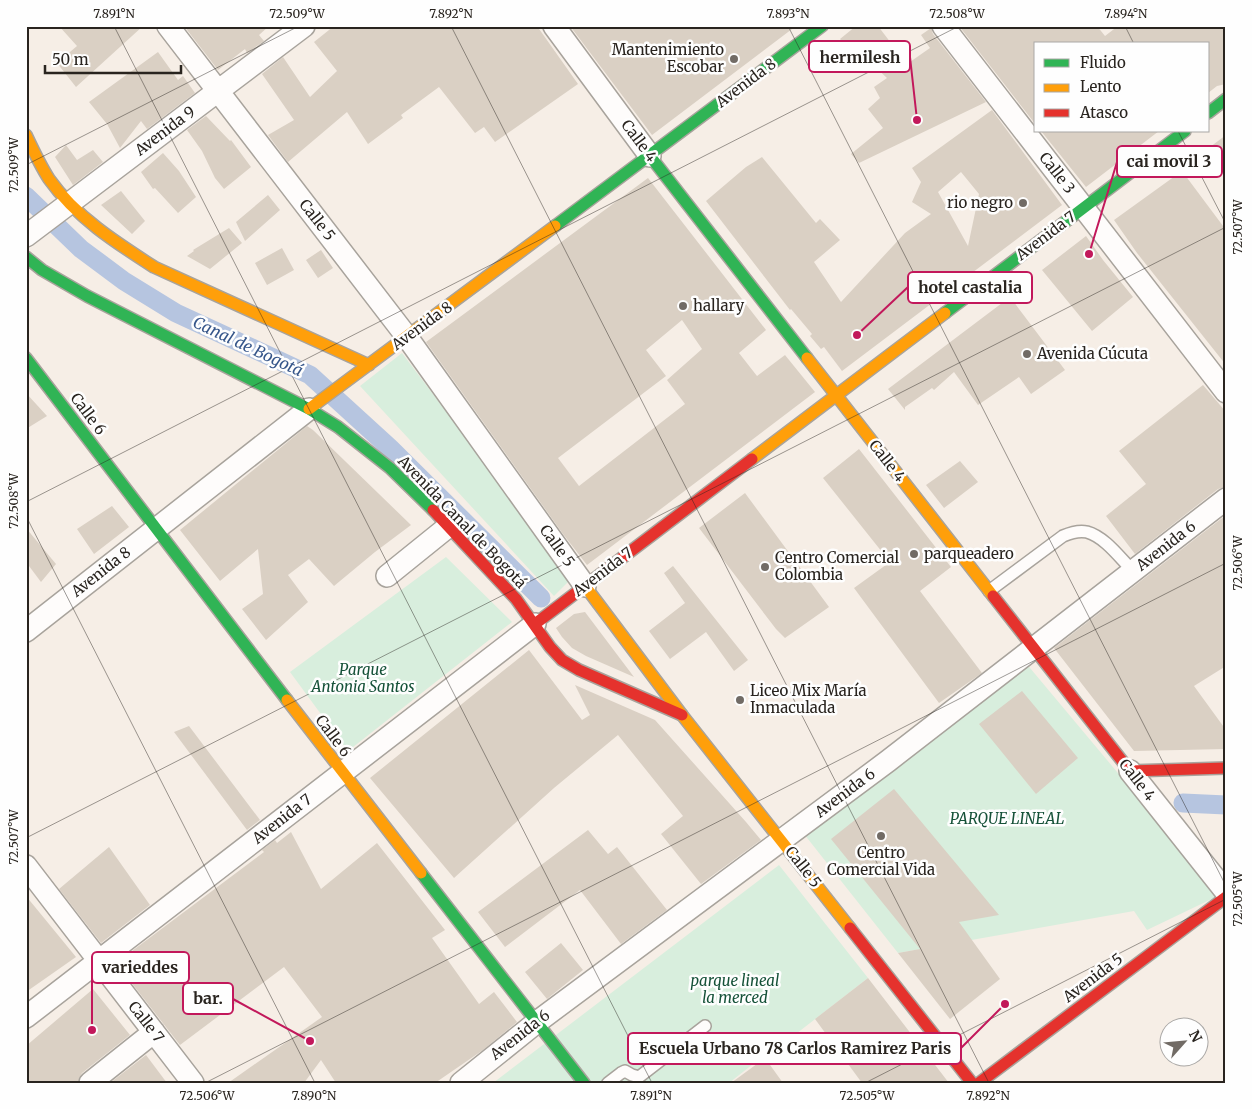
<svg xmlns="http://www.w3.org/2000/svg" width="1252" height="1109" viewBox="0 0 1252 1109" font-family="Merriweather,serif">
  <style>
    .green { fill: #d8eedd }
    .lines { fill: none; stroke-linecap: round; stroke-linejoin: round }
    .canal { stroke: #b6c5e0; stroke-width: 19 }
    .building { fill: #dad0c4; fill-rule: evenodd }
    .lane-casing { stroke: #a8a39c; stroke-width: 14 }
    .street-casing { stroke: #a8a39c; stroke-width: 24 }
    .fast-casing { stroke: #a8a39c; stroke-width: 14 }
    .slow-casing { stroke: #a8a39c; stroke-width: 14 }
    .jam-casing { stroke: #a8a39c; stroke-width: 14 }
    .lane { stroke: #fefcfb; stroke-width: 11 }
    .street { stroke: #fefcfb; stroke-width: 21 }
    .fast { stroke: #30b455; stroke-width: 11 }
    .slow { stroke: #ff9f0a; stroke-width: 11 }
    .jam { stroke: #e5322d; stroke-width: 11 }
    .ticks { fill: none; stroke: #29241f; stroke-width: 1; stroke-opacity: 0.45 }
    .poi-dot { fill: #716b65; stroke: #fefefe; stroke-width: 2 }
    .labels { text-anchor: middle; stroke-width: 5; stroke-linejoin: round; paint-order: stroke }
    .poi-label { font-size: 15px; fill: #29241f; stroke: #fefefe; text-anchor: start }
    .street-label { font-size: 15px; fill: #29241f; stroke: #fefefe }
    .park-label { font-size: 15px; font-style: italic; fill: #155138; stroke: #fefefe }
    .water-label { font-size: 16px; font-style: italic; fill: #36568a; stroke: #fefefe }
    .leader { fill: none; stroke: #c2185b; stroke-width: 2 }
    .callout-dot { fill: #c2185b; stroke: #fefefe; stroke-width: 2 }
    .callout { fill: #fefefe; stroke: #c2185b; stroke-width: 2 }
    .callout-label { font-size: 16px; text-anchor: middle; font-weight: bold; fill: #29241f }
    .neatline { fill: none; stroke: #29241f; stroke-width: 2 }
    .ticks-label { font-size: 12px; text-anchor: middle; fill: #29241f }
  </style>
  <rect width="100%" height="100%" fill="#f6eee6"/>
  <path class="green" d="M402,353L572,578L554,596L360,386Z
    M446,557L512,622L348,751L290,672Z
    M1025,662L1220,895L1147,930L1134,911L898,953L804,834Z
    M779,865L868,978L765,1058L758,1060L729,1083H493Z"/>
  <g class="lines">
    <path class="canal" d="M26,196L81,249L124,281L176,313L310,375L390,448L541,598
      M1183,803L1226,805"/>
  </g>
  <path class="building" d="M59,26H143L76,87L57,63L77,46Z
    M184,26H269L259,35L264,41L247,53L245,49L218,70Z
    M334,26H537L578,84L495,142L484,127L475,133L439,87L401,115L403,118L368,144L347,112L288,162L268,135L294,120L262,74L283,57L310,97L337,71L314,42Z
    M570,26H796L652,135Z
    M856,26H878L907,64L930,48L921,35L931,28L933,34L986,102L859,163L851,154L883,128L868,109L880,98L874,87L887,78L855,48L851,51L840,39Z
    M959,26H1097L1105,36L1118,26H1226V84L1217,86L1208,93V44H1036V125Z
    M158,52L178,80L183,76L195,93L147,129L141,121L120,148L107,124L89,102Z
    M992,110L1062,205L842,371L824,347L821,349L810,336L812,334L791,309L790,310L706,201L746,167L762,157L816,223L820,219L840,240L814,262L841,302L905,233L931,214L912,202L921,182L912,168ZM961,172L979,194L968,246L938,192Z
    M206,116L230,141L231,140L251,167L224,189L215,178L202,151L187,130Z
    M1041,131H1159L1086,187Z
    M1226,135V175L1206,150Z
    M66,145L77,160L93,150L103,162L73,185L55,157Z
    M163,153L179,171L196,197L178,213L155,188L153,189L141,172Z
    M1182,171L1226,230V365L1137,253L1114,220Z
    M648,178L766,330L739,353L757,376L785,355L815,392L587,565L563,534L426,342ZM682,320L702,349L667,380L685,404L579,486L558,458L666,376L646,350Z
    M121,191L145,221L132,234L101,205Z
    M268,195L280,210L245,241L236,222Z
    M229,228L242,243L210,269L187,256L194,251L193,250Z
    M1086,236L1103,260L1133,297L1092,331L1042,270Z
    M282,248L294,270L267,285L255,263Z
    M321,250L333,268L318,278L306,260Z
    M1010,297L1065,370L1031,394L1019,377L978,405L954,372L934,390L932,388L905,407V410L888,389Z
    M1203,385L1226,412V487L1218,489L1135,554L1106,516L1146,484L1119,451Z
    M26,393L47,416L26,429Z
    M307,426L313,430L411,525L375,552L334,586L309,559L288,575L308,602L266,640L242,609L263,594L258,549L220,581L180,530Z
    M859,449L951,567L920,591L982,673L939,703L854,588L890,562L823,478Z
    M960,461L978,482L944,508L926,485Z
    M745,493L829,607L785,638L776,629L699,528Z
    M112,506L129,527L94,554L77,529Z
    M1226,515V666L1194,686L1226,730V749L1134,751L1054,648Z
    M26,528L56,564L41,582L26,562Z
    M673,566L748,660L734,671L706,632L670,659L649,631L685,603L664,573Z
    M585,612L634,677L586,656L572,648L562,637L556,628L574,614Z
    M529,650L582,720L590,715L575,685L655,720L746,822L761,840L701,884L661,834L683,816L618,735L554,788L454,878L370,778Z
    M1022,691L1078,758L1036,794L979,724Z
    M189,726L260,820L247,830L174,732Z
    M894,789L999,915L959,922L1000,979L950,1019L898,953L920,949L831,839Z
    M588,830L608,854L617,847L667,910L621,944L580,890L505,947L478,912Z
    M291,832L321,889L377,843L445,930L432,938L479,1004L494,992L517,1022L483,1050L435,1083H336L321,1060L304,1083H228L322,1017L284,967L180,1045L116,963L264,852L262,850L275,840L277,843Z
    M109,847L150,905L101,943L59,889Z
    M26,896L76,957L26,992Z
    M561,943L583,970L547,999L525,972Z
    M868,978L949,1083H862L815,1019Z
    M93,989L130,1035L82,1073L79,1078L78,1083H26V1046Z
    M146,1055L167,1083H110Z
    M765,1058L783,1083H731Z"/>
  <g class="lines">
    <defs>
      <path id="lane" d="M989,591L1063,536C1070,533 1078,530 1087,532C1105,537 1120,558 1133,571
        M608,1083L621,1073L625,1071L632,1075L639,1077L705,1026"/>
      <path id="street" d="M168,26L407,337L585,586
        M554,26L650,156
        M943,26L1226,392
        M26,236L304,26
        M387,576L449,526
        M26,631L309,409
        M1130,771L1226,892
        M26,866L193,1083
        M26,1017L535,624
        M90,1083L154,1032
        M461,1083L537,1022L888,761L1226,499"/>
      <path id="fast" d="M1208,113L1226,99
        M650,156L807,358
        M555,226L822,26
        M26,257L42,270L87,296L309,409L338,427L390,468L433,510
        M945,313L1185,131
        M26,358L287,700
        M421,873L584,1083"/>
      <path id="slow" d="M26,135C33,150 40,165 49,179C76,217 115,242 154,267L369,365
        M807,358L993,596
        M309,409L555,226
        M752,459L945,313
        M585,586L682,715L850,928
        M287,700L421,873"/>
      <path id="jam" d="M433,510L516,599L550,647L562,660L579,670L682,715
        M993,596L1130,771L1226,768
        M535,624L752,459
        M850,928L972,1083
        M979,1083L1226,897"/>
    </defs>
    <use href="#lane" class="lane-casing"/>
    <use href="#street" class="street-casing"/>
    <use href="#fast" class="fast-casing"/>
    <use href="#slow" class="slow-casing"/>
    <use href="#jam" class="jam-casing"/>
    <use href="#lane" class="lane"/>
    <use href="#street" class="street"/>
    <use href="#fast" class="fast"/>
    <use href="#slow" class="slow"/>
    <use href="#jam" class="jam"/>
  </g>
  <path class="ticks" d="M114,26L652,1083M451,26L989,1083M788,26L1226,886M1125,26L1134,44M1178,131L1226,224M26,165L299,26M26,502L959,26M26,516L315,1083M26,838L1226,227M205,1083L1226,563M865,1083L1226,899"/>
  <g class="poi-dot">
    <circle cx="734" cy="59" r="5"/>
    <circle cx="1023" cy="203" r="5"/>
    <circle cx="683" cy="306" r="5"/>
    <circle cx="1027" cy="354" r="5"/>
    <circle cx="914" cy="554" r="5"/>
    <circle cx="765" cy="567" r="5"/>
    <circle cx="740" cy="700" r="5"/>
    <circle cx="881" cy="836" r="5"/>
  </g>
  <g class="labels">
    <g class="poi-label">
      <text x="724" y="55" text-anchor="end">Mantenimiento<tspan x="724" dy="17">Escobar</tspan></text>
      <text x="1013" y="208" text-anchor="end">rio negro</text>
      <text x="693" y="311">hallary</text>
      <text x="1037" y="359">Avenida Cúcuta</text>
      <text x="924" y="559">parqueadero</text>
      <text x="775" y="563">Centro Comercial<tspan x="775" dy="17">Colombia</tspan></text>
      <text x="750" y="696">Liceo Mix María<tspan x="750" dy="17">Inmaculada</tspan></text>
      <text x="881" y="858" text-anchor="middle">Centro<tspan x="881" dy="17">Comercial Vida</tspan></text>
    </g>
    <g class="street-label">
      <text transform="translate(746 83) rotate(-37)" y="5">Avenida 8</text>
      <text transform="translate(165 131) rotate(-37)" y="5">Avenida 9</text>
      <text transform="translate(639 141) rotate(53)" y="5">Calle 4</text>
      <text transform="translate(1057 173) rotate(52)" y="5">Calle 3</text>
      <text transform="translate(317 220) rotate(52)" y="5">Calle 5</text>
      <text transform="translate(1046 236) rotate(-37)" y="5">Avenida 7</text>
      <text transform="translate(422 326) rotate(-36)" y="5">Avenida 8</text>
      <text transform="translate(88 414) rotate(53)" y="5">Calle 6</text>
      <text transform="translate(887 461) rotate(52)" y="5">Calle 4</text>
      <text transform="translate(462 522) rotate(46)" y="5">Avenida Canal de Bogotá</text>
      <text transform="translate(557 546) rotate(54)" y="5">Calle 5</text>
      <text transform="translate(1166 546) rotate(-38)" y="5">Avenida 6</text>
      <text transform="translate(101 572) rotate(-38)" y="5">Avenida 8</text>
      <text transform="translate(603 572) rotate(-37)" y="5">Avenida 7</text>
      <text transform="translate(333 736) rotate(53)" y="5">Calle 6</text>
      <text transform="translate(1137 780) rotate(52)" y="5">Calle 4</text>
      <text transform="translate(845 793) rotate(-37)" y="5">Avenida 6</text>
      <text transform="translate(282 819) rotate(-38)" y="5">Avenida 7</text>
      <text transform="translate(803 867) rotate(52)" y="5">Calle 5</text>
      <text transform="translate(1093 978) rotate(-37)" y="5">Avenida 5</text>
      <text transform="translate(146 1022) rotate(52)" y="5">Calle 7</text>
      <text transform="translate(520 1035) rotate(-38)" y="5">Avenida 6</text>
    </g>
    <g class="park-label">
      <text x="363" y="675">Parque<tspan x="363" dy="17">Antonia Santos</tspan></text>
      <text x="1007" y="824">PARQUE LINEAL</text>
      <text x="735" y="986">parque lineal<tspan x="735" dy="17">la merced</tspan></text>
    </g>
    <g class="water-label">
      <text transform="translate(248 346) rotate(25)" y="6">Canal de Bogotá</text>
    </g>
  </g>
  <path class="leader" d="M917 120L910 57M1089 254L1117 162M857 335L908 287M92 1030L92 967M310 1041L233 999M1005 1004L961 1048"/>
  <g class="callout-dot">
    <circle cx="917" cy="120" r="5"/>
    <circle cx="1089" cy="254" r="5"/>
    <circle cx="857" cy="335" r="5"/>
    <circle cx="92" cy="1030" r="5"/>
    <circle cx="310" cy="1041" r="5"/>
    <circle cx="1005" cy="1004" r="5"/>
  </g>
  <g class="callout">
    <rect x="809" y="41" width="101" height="31" rx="5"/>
    <rect x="1117" y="146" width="105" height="31" rx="5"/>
    <rect x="908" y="272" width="124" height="31" rx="5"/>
    <rect x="92" y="952" width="97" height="31" rx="5"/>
    <rect x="183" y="983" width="50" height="31" rx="5"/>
    <rect x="628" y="1033" width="333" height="31" rx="5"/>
  </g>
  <g class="callout-label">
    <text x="860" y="63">hermilesh</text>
    <text x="1169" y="167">cai movil 3</text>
    <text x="970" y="293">hotel castalia</text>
    <text x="140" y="973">varieddes</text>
    <text x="208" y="1004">bar.</text>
    <text x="795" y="1054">Escuela Urbano 78 Carlos Ramirez Paris</text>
  </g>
  <rect width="1252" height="1109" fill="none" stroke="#fefefe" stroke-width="55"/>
  <rect x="1034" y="42" width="175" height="90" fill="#fefefe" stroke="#a9a7a5"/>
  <rect x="1044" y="59" width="25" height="8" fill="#30b455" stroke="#a9a7a5"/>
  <text x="1080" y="68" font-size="15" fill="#29241f">Fluido</text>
  <rect x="1044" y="84" width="25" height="8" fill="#ff9f0a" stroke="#a9a7a5"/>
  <text x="1080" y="92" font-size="15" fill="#29241f">Lento</text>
  <rect x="1044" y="109" width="25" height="8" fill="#e5322d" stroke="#a9a7a5"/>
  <text x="1080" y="118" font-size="15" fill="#29241f">Atasco</text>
  <g transform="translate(1184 1042) rotate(63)"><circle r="24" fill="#fefefe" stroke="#a9a7a5"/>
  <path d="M0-4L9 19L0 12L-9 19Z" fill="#716b65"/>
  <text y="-8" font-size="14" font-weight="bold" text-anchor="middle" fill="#29241f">N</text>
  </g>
  <path d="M45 65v8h136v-8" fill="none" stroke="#29241f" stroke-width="2.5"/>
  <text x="52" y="65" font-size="15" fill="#29241f" stroke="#fefefe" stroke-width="4" paint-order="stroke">50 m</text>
  <rect x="28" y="28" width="1196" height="1054" class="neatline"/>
  <g class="ticks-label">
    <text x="114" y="18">7.891°N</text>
    <text x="297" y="18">72.509°W</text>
    <text x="451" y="18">7.892°N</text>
    <text x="788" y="18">7.893°N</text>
    <text x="957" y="18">72.508°W</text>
    <text x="1126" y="18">7.894°N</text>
    <text transform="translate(14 165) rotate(-90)" y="4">72.509°W</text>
    <text transform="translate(1238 227) rotate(-90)" y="4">72.507°W</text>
    <text transform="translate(14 501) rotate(-90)" y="4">72.508°W</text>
    <text transform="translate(1238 563) rotate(-90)" y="4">72.506°W</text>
    <text transform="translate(14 837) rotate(-90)" y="4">72.507°W</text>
    <text transform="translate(1238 899) rotate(-90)" y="4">72.505°W</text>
    <text x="207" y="1100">72.506°W</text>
    <text x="314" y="1100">7.890°N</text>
    <text x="651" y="1100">7.891°N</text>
    <text x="867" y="1100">72.505°W</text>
    <text x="988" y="1100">7.892°N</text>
  </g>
</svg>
